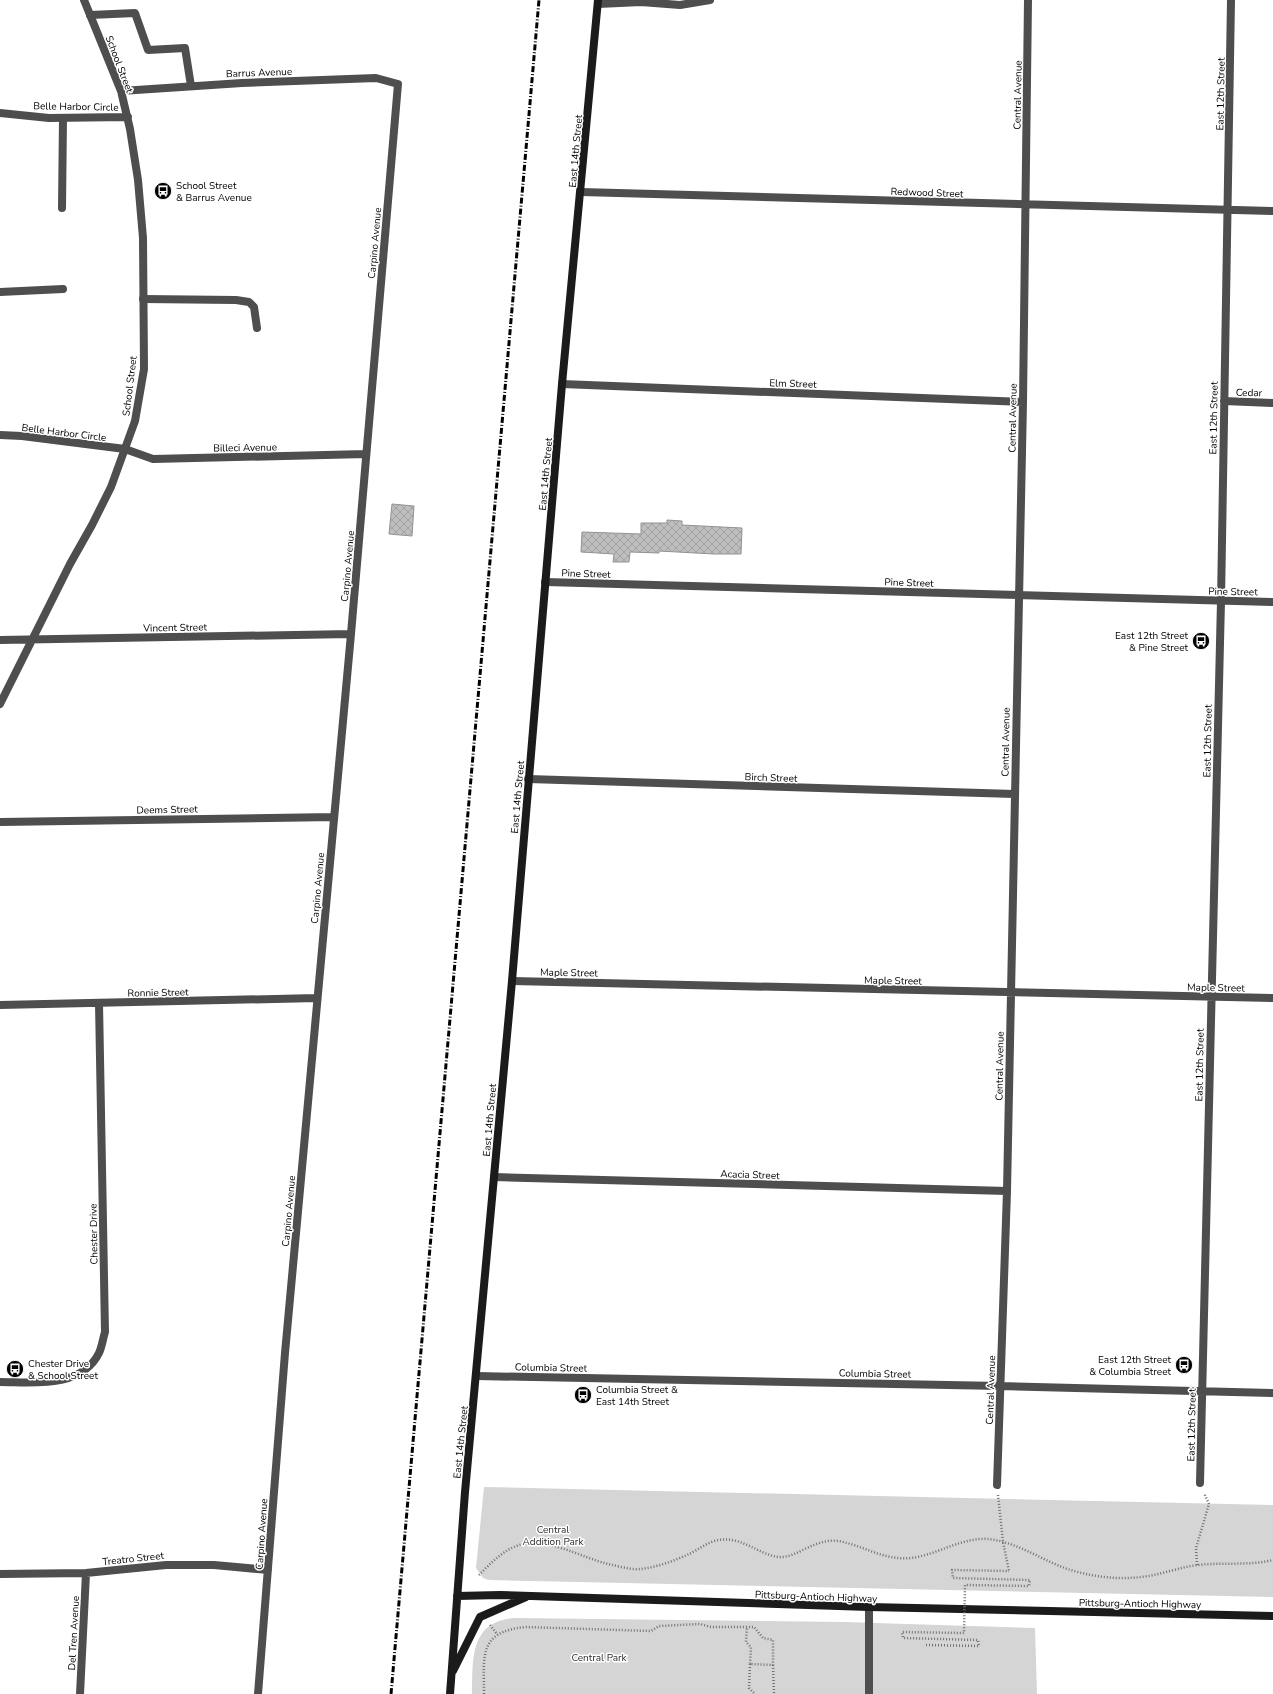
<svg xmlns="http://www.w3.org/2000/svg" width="1273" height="1694" viewBox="0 0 1273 1694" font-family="'Nunito Sans',sans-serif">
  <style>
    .green { fill: #d5d5d5 }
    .building { fill: url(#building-cross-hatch); stroke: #929292 }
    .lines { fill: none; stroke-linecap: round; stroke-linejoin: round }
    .path { stroke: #707070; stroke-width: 2.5; stroke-dasharray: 1 2; stroke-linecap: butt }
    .lane { stroke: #4e4e4e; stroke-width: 8 }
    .street { stroke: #4e4e4e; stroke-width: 8 }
    .secondary { stroke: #1b1b1b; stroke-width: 8 }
    .rail { stroke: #000; stroke-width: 3; stroke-dasharray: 6 2 1 2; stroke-linecap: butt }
    .path-bridge { stroke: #707070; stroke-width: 2.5; stroke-dasharray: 1 2; stroke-linecap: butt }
    .labels { text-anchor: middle; stroke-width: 3; stroke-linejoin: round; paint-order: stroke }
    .street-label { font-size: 10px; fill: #000; stroke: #fff }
    .poi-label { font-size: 10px; fill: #000; stroke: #fff; text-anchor: start }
    .park-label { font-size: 10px; fill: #2c2c2c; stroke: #fff }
  </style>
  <defs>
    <pattern id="building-cross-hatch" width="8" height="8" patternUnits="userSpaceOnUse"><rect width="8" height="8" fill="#bebebe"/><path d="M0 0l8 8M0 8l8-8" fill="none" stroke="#a2a2a2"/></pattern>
  </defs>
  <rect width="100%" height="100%" fill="#fff"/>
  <path class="green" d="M484,1487L1273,1505V1597L489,1580L483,1578L476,1568Z
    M515,1618L843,1622L1035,1628L1037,1694H472C473,1660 469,1621 515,1618Z"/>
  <path class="building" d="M392,504L414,506L412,536L389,534Z
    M667,520L682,521V525L742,528L741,554H714L659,551V553L630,552L629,562H613L614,554L581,552L582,532L641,534V523H667Z"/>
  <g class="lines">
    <path class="path" d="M998,1495L1003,1542L1009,1571
      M1197,1565L1196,1548L1209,1504L1204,1493
      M479,1575C490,1564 503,1550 519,1545C548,1537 580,1557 608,1564C618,1566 630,1570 641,1569C657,1567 674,1561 689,1554C698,1550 709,1541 719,1540C741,1536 758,1554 778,1557C796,1559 814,1538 838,1541C863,1545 884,1561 911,1558C937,1555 962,1537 988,1539C1019,1542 1045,1563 1074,1571C1099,1578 1123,1580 1149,1576C1165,1573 1181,1567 1198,1565C1223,1562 1248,1566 1273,1560
      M490,1625L497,1634
      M750,1664L749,1688L755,1694
      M773,1665L774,1694
      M484,1694C484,1656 478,1632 525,1627L651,1631L659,1626L700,1624L711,1627H754L763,1638L773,1640V1665L750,1664L751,1647L746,1642L747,1627"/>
    <path class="lane" d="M598,4L641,2L680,5L710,0
      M90,15L135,13L148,50L185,48L191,86
      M62,208L63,118
      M0,292L63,289
      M143,299L236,300L249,302L254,307L257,328
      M869,1607V1694"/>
    <path class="street" d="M121,91L242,83L376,78L398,84L351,634L285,1353L258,1694
      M0,113L49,118L128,117
      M581,192L1273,211
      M562,384L1023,402
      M1224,401L1273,403
      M0,435L22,436L125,449L153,459L366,454
      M545,582L1273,602
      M0,640L351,634
      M0,704L70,564L92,525L111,487L135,421L144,369L143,238L138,180L130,129L121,91L84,0
      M528,779L1014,794
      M0,822L334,817
      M512,981L1273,998
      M0,1005L317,998
      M494,1177L1007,1191
      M477,1376L1001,1386L1273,1393
      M0,1382C33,1382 81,1389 99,1353C102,1347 103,1338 105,1332L99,1003
      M1200,1483L1221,601L1231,0
      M997,1485L1007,1191L1023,402L1028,0
      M0,1574L86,1573L166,1565H214L268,1570
      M80,1694L86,1573"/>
    <path class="secondary" d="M457,1596L500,1595L869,1607L1273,1616
      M453,1671L480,1617L526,1597
      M450,1694L465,1492L512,981L562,384L598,0"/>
    <path class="rail" d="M391,1694L539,0"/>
    <path class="path-bridge" d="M926,1645L979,1646L978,1640L903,1638L902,1632L964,1633L965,1585L1029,1586L1030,1580L953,1578L952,1570L1009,1571"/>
  </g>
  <defs>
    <symbol id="bus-disc" viewBox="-11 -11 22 22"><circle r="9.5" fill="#000" stroke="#fff"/><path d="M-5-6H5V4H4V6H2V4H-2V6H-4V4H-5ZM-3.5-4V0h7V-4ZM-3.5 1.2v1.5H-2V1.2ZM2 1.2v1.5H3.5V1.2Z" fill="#fff"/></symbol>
  </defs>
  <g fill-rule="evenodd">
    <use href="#bus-disc" x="153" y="181" width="20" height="20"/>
    <use href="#bus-disc" x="1191" y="631" width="20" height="20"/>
    <use href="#bus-disc" x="1174" y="1355" width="20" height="20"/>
    <use href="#bus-disc" x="5" y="1359" width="20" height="20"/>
    <use href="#bus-disc" x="573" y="1385" width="20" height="20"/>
  </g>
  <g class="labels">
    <g class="street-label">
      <text transform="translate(120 64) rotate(69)" y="4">School Street</text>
      <text transform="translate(259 72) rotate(-2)" y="4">Barrus Avenue</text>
      <text transform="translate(1220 94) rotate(-89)" y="4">East 12th Street</text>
      <text transform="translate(1017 95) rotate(-89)" y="4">Central Avenue</text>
      <text transform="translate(76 106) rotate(1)" y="4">Belle Harbor Circle</text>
      <text transform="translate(575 151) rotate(-85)" y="4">East 14th Street</text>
      <text transform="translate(927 192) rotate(2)" y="4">Redwood Street</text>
      <text transform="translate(374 243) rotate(-85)" y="4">Carpino Avenue</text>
      <text transform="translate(793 383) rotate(2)" y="4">Elm Street</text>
      <text transform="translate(129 386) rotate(-83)" y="4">School Street</text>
      <text transform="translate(1249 392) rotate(1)" y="4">Cedar</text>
      <text transform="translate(1012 418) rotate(-89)" y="4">Central Avenue</text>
      <text transform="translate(1213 418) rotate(-89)" y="4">East 12th Street</text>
      <text transform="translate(64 432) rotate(7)" y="4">Belle Harbor Circle</text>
      <text transform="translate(245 447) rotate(-1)" y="4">Billeci Avenue</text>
      <text transform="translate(545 474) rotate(-85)" y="4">East 14th Street</text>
      <text transform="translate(347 566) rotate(-85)" y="4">Carpino Avenue</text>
      <text transform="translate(586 573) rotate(2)" y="4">Pine Street</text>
      <text transform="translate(909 582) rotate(2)" y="4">Pine Street</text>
      <text transform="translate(1233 591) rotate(1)" y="4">Pine Street</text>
      <text transform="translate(175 627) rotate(-1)" y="4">Vincent Street</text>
      <text transform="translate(1207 741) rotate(-89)" y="4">East 12th Street</text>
      <text transform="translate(1005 742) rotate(-89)" y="4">Central Avenue</text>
      <text transform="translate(771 777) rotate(2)" y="4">Birch Street</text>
      <text transform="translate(517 797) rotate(-85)" y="4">East 14th Street</text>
      <text transform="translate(167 809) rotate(-1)" y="4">Deems Street</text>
      <text transform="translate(317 888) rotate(-85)" y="4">Carpino Avenue</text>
      <text transform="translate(569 972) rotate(1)" y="4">Maple Street</text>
      <text transform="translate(893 980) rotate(1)" y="4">Maple Street</text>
      <text transform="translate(1216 987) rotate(1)" y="4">Maple Street</text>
      <text transform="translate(158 992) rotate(-1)" y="4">Ronnie Street</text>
      <text transform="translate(1199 1065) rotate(-89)" y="4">East 12th Street</text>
      <text transform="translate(999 1066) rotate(-89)" y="4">Central Avenue</text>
      <text transform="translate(489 1120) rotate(-85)" y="4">East 14th Street</text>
      <text transform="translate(750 1174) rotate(2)" y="4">Acacia Street</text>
      <text transform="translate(288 1211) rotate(-85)" y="4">Carpino Avenue</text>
      <text transform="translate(93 1234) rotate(-91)" y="4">Chester Drive</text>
      <text transform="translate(551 1367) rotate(1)" y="4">Columbia Street</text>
      <text transform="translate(875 1373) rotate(1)" y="4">Columbia Street</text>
      <text transform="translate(990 1390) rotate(-88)" y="4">Central Avenue</text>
      <text transform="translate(1191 1425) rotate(-89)" y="4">East 12th Street</text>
      <text transform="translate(460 1442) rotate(-84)" y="4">East 14th Street</text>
      <text transform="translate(261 1534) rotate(-86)" y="4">Carpino Avenue</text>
      <text transform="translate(133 1558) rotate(-6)" y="4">Treatro Street</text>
      <text transform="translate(816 1596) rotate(2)" y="4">Pittsburg-Antioch Highway</text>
      <text transform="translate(1140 1603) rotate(1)" y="4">Pittsburg-Antioch Highway</text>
      <text transform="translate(73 1633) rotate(-87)" y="4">Del Tren Avenue</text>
    </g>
    <g class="poi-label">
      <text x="176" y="189">School Street<tspan x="176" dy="12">&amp; Barrus Avenue</tspan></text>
      <text x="1188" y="639" text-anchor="end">East 12th Street<tspan x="1188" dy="12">&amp; Pine Street</tspan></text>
      <text x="1171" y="1363" text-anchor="end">East 12th Street<tspan x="1171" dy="12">&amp; Columbia Street</tspan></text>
      <text x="28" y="1367">Chester Drive<tspan x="28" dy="12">&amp; School Street</tspan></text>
      <text x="596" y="1393">Columbia Street &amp;<tspan x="596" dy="12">East 14th Street</tspan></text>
    </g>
    <g class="park-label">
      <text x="553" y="1533">Central<tspan x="553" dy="12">Addition Park</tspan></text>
      <text x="599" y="1661">Central Park</text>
    </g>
  </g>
</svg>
